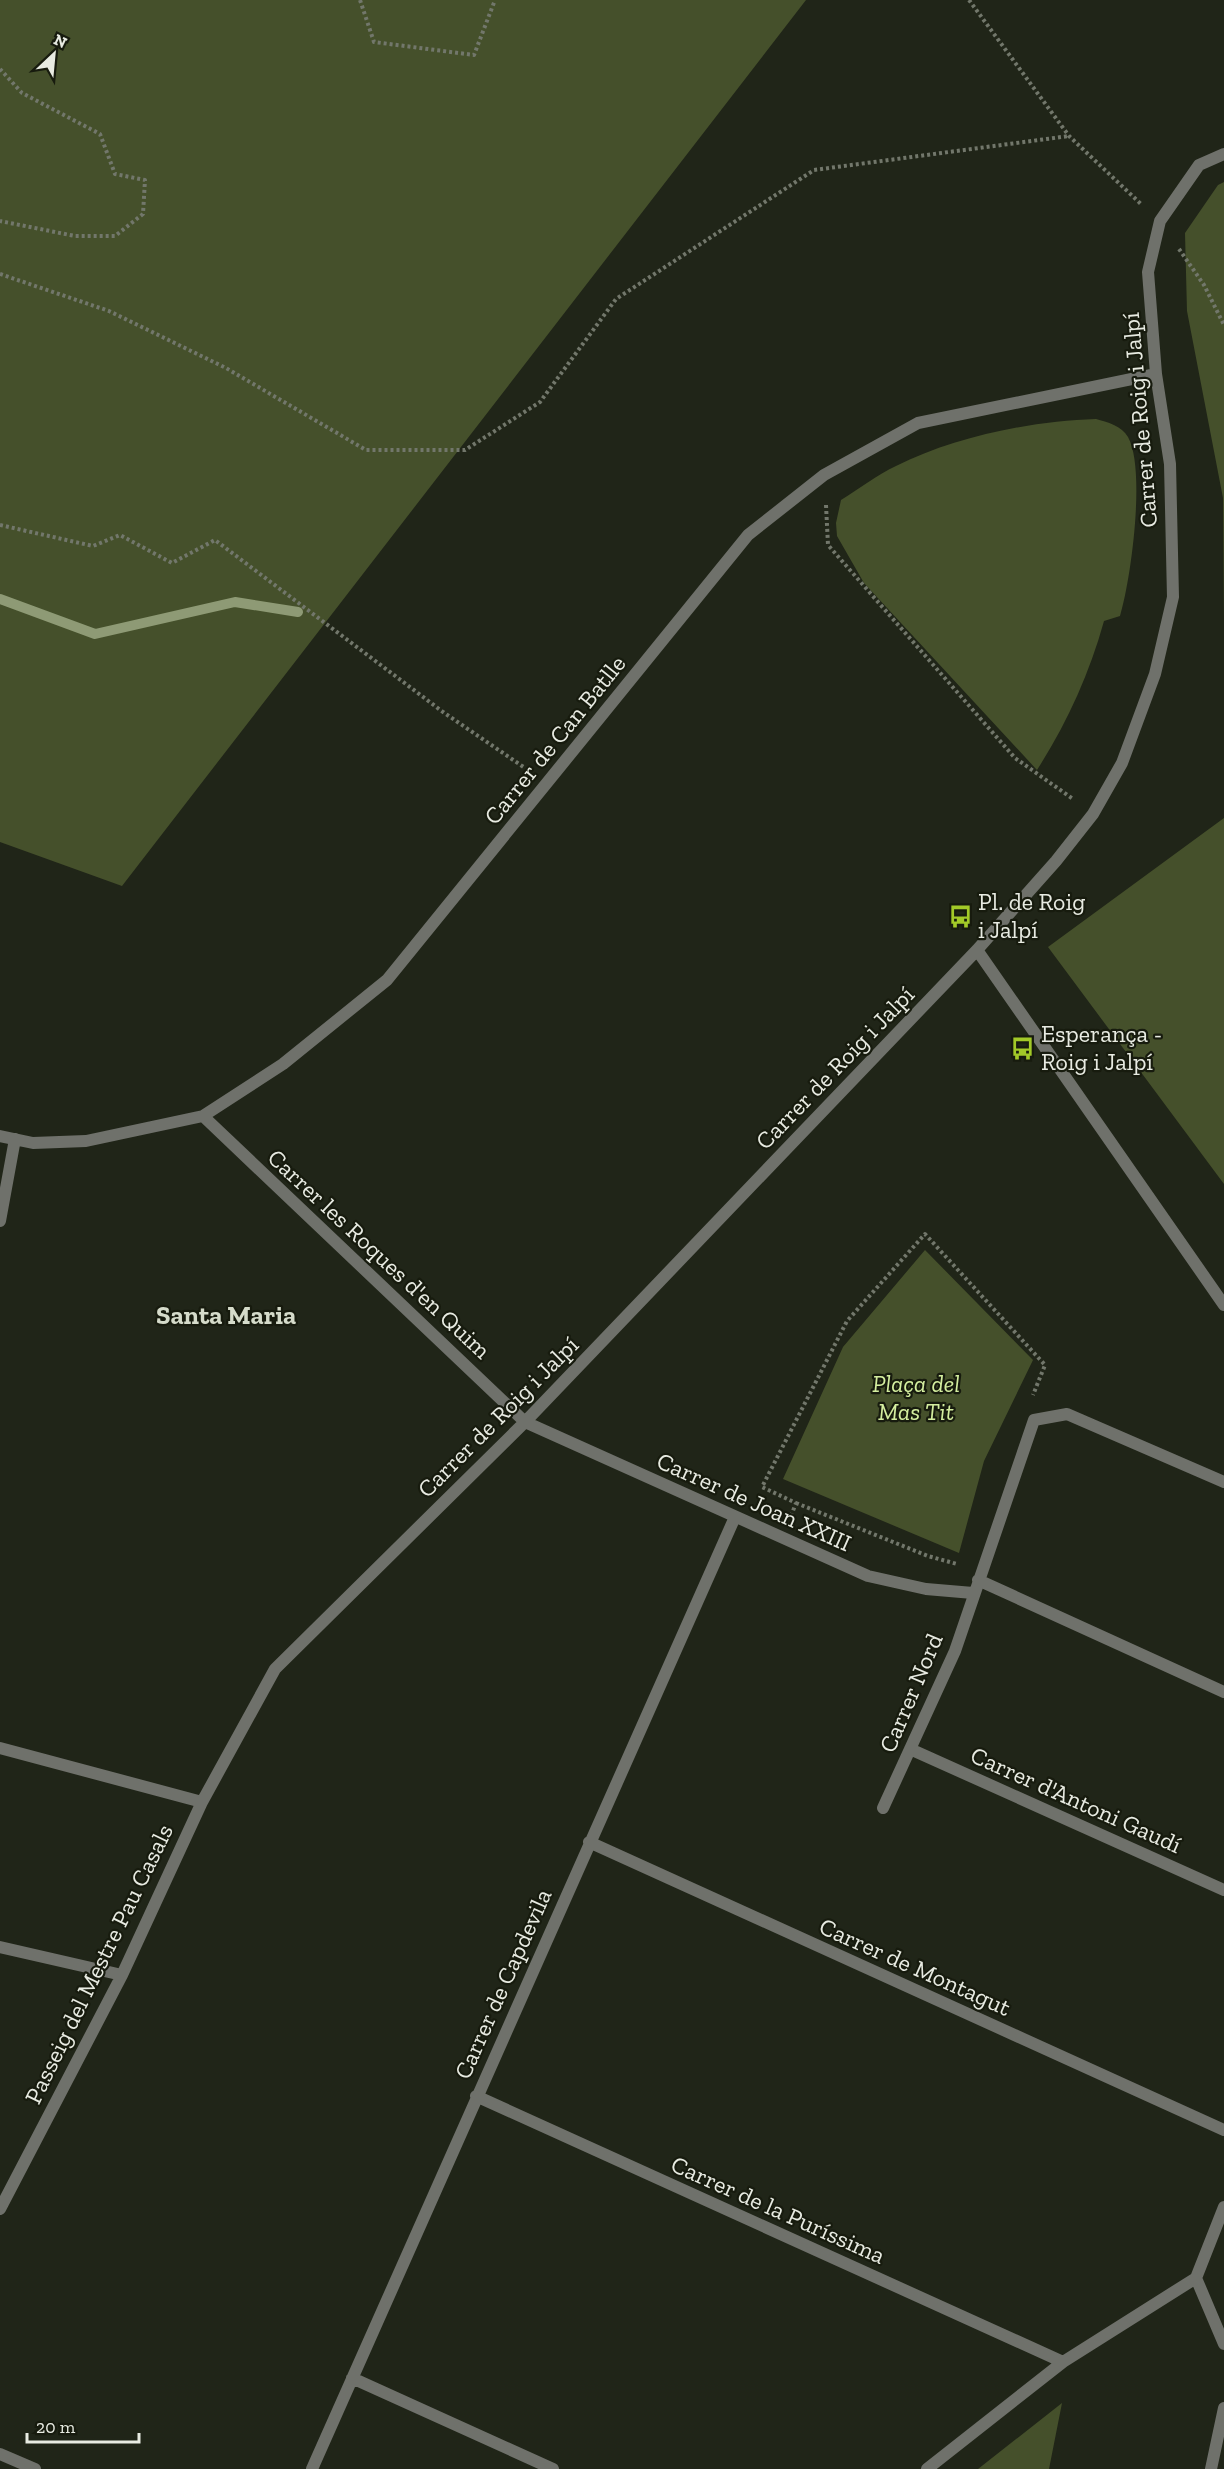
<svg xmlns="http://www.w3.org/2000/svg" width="1224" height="2469" viewBox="0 0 1224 2469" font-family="'Zilla Slab',serif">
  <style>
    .green { fill: #45502b }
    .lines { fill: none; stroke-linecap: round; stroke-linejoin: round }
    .stream { stroke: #8e9a75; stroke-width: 10 }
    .path { stroke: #72776b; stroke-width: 4; stroke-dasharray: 3 3; stroke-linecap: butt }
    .minor { stroke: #6f716b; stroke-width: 12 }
    .labels { text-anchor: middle; stroke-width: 4.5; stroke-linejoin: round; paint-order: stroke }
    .street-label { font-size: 24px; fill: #e8ebe2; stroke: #171b0e }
    .poi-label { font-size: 24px; fill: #e8ebe2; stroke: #171b0e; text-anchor: start }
    .park-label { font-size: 24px; font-style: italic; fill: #d4ee9f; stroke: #171b0e }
    .neighbourhood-label { font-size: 26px; font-weight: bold; fill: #d5dbca; stroke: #171b0e }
  </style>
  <rect width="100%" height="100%" fill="#202518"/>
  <path class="green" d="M0,0H806L122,886L0,842Z
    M1224,182V619L1223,498L1187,311L1185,233L1218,185Z
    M1096,419C1107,422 1122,426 1128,437C1146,469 1131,580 1120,616L1104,621C1089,675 1067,723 1037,770L864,583L837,536L836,523L841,500C859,489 877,475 896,466C954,437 1031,421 1096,419Z
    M1224,818V1184L1048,947Z
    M925,1250L1033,1360L984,1461L959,1553L783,1479L843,1347Z
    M1062,2403L1049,2469H978Z"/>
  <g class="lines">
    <path class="stream" d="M0,599L95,634L235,602L298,612"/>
    <path class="path" d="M360,0L374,42L474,55L495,0
      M969,0L1069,136L1142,205
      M0,69L22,93L100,134L115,174L145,180L143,214L115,236H75L0,221
      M1179,249L1204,285L1224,325
      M0,274L109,311L226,368L366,450H465L540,402L616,299L814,170L1069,136
      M826,505L828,545L1015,758L1073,799
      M0,525L93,546L120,535L172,563L215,540L443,712L525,768
      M796,1503L928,1556L957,1564
      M791,1516L796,1503L762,1487L847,1321L925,1234L1045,1365L1033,1395"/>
    <path class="minor" d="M977,950L1224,1305
      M203,1116L525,1422L868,1576L926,1589L973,1593
      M0,1136L33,1143L86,1141L203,1116L283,1064L387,980L748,535L824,475L918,423L1156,374
      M0,1221L15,1139
      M978,1580L1224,1692
      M0,1748L202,1802
      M910,1749L1224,1890
      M883,1808L955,1651L1034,1420L1067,1414L1224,1482
      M589,1842L1224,2130
      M0,1947L122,1975
      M476,2096L1063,2362
      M0,2209L122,1975L202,1802L275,1669L525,1422L977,950L1056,861L1093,814L1122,763L1155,674L1173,597L1170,464L1156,374L1148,272L1160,221L1199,165L1224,154
      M1196,2278L1224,2207
      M1196,2278L1224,2344
      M352,2378L553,2469
      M0,2454L35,2469
      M312,2469L735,1517
      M927,2469L1063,2362L1196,2278
      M1211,2469L1224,2408"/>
  </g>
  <defs>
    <symbol id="bus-bare" viewBox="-9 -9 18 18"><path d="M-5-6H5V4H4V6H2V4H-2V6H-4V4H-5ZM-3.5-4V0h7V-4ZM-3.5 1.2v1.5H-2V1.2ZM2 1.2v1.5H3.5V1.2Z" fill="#a2c928" stroke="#171b0e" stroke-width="2.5" paint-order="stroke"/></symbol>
  </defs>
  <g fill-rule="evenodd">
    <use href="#bus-bare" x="944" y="900" width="33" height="33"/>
    <use href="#bus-bare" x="1006" y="1032" width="33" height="33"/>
  </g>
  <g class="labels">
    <g class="street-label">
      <text transform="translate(1140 420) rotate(-95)" y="8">Carrer de Roig i Jalpí</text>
      <text transform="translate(555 740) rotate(-51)" y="8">Carrer de Can Batlle</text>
      <text transform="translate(835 1068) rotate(-46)" y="8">Carrer de Roig i Jalpí</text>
      <text transform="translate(379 1254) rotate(43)" y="8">Carrer les Roques d'en Quim</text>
      <text transform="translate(498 1417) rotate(-45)" y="8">Carrer de Roig i Jalpí</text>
      <text transform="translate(754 1502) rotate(24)" y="8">Carrer de Joan XXIII</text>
      <text transform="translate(911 1693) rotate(-67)" y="8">Carrer Nord</text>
      <text transform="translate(1076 1800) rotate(24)" y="8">Carrer d'Antoni Gaudí</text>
      <text transform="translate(99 1964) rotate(-64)" y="8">Passeig del Mestre Pau Casals</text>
      <text transform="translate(915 1967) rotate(24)" y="8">Carrer de Montagut</text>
      <text transform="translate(503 1984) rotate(-66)" y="8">Carrer de Capdevila</text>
      <text transform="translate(778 2210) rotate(24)" y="8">Carrer de la Puríssima</text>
    </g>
    <g class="poi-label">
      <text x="978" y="910">Pl. de Roig<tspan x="978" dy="28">i Jalpí</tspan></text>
      <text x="1041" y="1042">Esperança -<tspan x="1041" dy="28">Roig i Jalpí</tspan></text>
    </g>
    <g class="park-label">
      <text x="916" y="1392">Plaça del<tspan x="916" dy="28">Mas Tit</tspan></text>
    </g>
    <g class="neighbourhood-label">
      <text x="226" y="1324">Santa Maria</text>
    </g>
  </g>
  <g transform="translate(54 54) rotate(26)" stroke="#171b0e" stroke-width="4.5" paint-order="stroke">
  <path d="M0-4.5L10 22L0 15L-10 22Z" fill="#e8ebe2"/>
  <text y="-9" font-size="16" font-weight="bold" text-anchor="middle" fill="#e8ebe2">N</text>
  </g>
  <path d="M27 2433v9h112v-9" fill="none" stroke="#e8ebe2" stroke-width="3"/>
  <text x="36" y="2433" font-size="18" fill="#e8ebe2" stroke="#171b0e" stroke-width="4.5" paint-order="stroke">20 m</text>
</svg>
